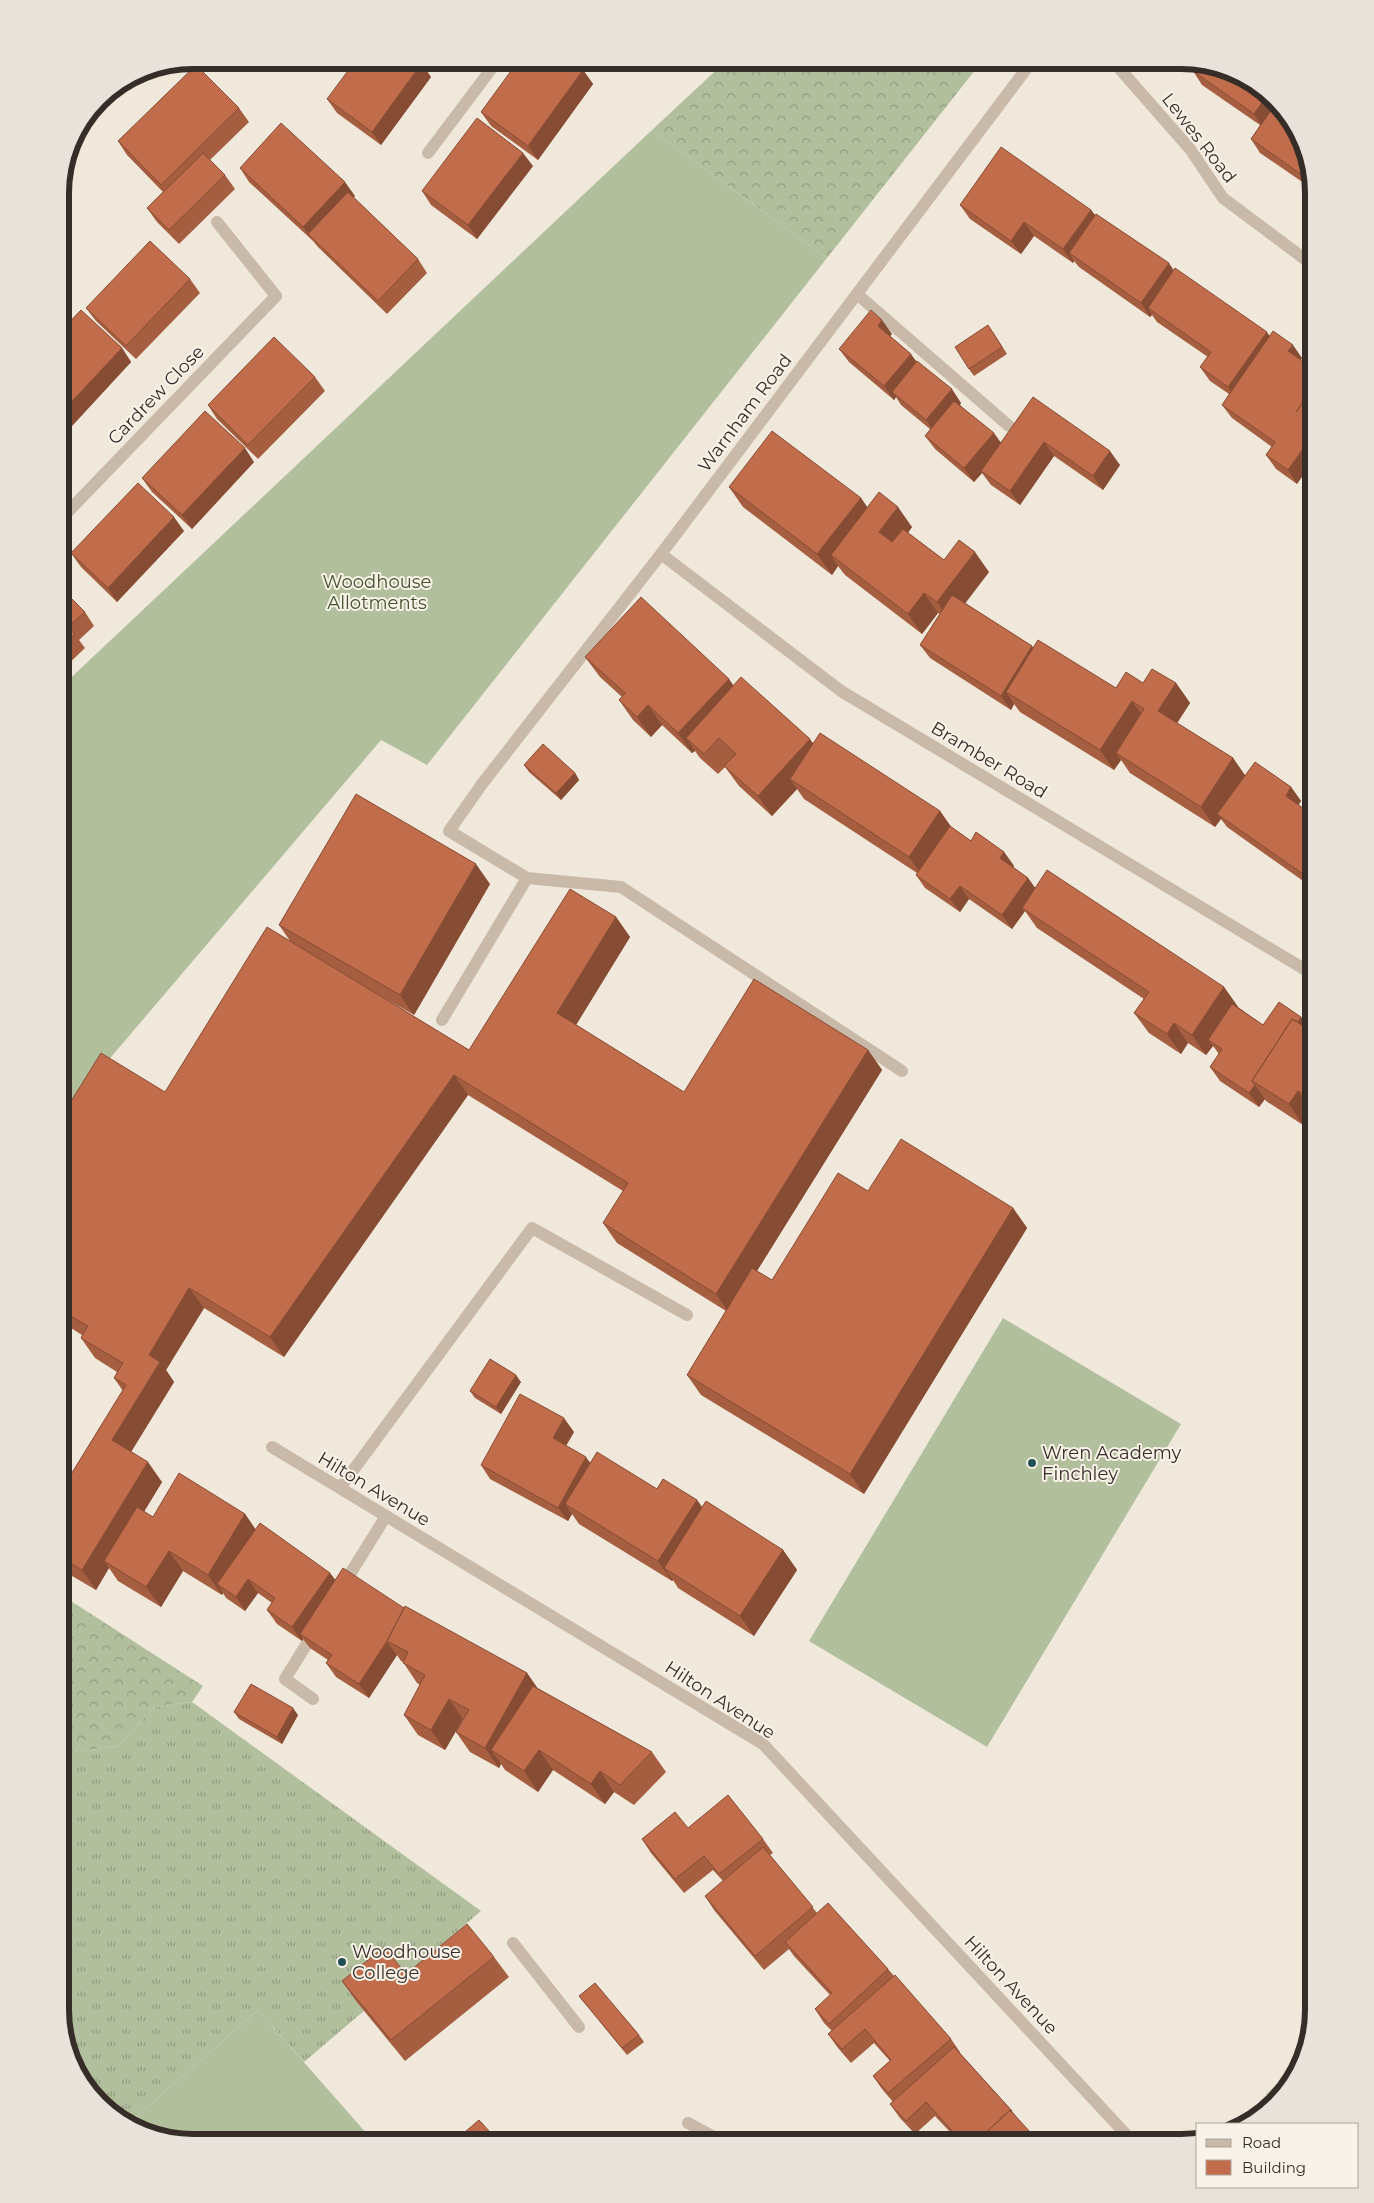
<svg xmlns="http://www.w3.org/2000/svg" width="1374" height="2203" viewBox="0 0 1374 2203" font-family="Montserrat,sans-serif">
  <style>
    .grass { fill: url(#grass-tufts) }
    .forest { fill: url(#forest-crowns) }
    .garden { fill: #b2bf9d }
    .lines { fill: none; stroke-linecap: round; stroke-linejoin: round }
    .lane { stroke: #c9b9a9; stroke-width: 12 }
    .street { stroke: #c9b9a9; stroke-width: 12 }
    .wall { fill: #a65e40 }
    .shaded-wall { fill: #874c34 }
    .building { fill: #c16d4b; stroke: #874c34 }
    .poi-dot { fill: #204f56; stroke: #f9f2e9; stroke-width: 2 }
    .labels { text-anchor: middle; stroke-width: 4; stroke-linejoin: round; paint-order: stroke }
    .street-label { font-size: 18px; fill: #362d28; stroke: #f9f2e9 }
    .park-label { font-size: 18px; fill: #43532d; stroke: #f9f2e9 }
    .poi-label { font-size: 18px; fill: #362d28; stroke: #f9f2e9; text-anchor: start }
    .rim { fill: none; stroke: #362d28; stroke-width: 6 }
  </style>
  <defs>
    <pattern id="grass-tufts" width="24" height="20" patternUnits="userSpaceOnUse" patternTransform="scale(1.25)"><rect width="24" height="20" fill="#b2bf9d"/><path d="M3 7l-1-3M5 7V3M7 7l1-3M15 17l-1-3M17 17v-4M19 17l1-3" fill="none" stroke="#929c80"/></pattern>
    <pattern id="forest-crowns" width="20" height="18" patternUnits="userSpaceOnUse" patternTransform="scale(1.25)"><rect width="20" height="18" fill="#b2bf9d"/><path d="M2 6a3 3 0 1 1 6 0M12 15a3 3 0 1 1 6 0" fill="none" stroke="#929c80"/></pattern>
  </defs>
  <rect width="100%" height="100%" fill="#f1e8dc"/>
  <path class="grass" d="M192,1702L481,1911L304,2062L258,2010L128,2124L119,2121L74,2069L60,2011V1750L81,1751L118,1746L155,1707Z"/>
  <path class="forest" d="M727,60H983L827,258L652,130Z
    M60,1594L203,1686L192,1702L155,1707L118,1746L81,1751L60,1750Z"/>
  <path class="garden" d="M652,130L827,258L427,765L381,740L60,1117V688Z
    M1003,1318L1181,1424L987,1747L809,1641Z
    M258,2010L375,2143H184L128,2124Z
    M1297,2067L1292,2084L1272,2101L1266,2094Z"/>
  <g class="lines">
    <path class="lane" d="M217,222L276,296
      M857,294L1009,426
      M527,878L621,887L902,1071
      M442,1020L527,878L449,831L482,784
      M340,1488L532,1228L687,1315
      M342,1587L386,1516
      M313,1699L285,1679L316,1629
      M513,1943L579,2027
      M688,2123L725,2143"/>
    <path class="street" d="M1112,60L1190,149L1223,198L1314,266
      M428,153L498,60
      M60,520L276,296
      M661,554L841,691L1314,975
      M482,784L661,554L1033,60
      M272,1447L763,1744L1134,2143"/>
  </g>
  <path class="wall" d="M425,60H439L434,67Z
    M583,70L593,84L538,160L491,126L481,112Z
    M1193,71L1300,134L1314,190L1260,153L1251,139L1260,125L1202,85Z
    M431,77L381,145L337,113L327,99Z
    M239,108L249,122L210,160L225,175L235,189L179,244L157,222L147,208L163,192L127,155L118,141Z
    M533,166L477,239L431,205L422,191Z
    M240,168L355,196L353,197L418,259L427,273L387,314L318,247L313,241L249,182Z
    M960,205L1091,210L1095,215L1174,271L1302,358L1301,360L1297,484L1276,469L1266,455L1272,447L1232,418L1222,405L1229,394L1210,381L1200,367L1208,357L1157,322L1152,315L1150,317L1079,267L1074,261L1073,263L1034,236L1021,254L970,219Z
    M190,279L200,293L136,359L96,321L86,308Z
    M60,332L122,348L131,362L71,427L60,417Z
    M993,332L1007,354L974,376L969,369Z
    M892,334L890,336L961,403L960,405L1001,443L1033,397L1120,465L1103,490L1054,456L1020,505L991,485L982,473L974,482L935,449L925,436L930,429L901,405L896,397L894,400L849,362L839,349Z
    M315,377L325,391L258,459L217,419L208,405Z
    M254,462L192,529L152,492L142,478Z
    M729,487L861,498L867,508L912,527L908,533L944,560L989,572L965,603L1032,646L1033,648L1116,688L1143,683H1176L1190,703L1177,723L1233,758L1245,776L1291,787L1301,801L1298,805L1313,888L1227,827L1221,819L1215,827L1130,773L1121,760L1114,770L1020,712L1014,704L1011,710L930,658L920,645L940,614L938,613L922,634L845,575L838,566L832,575L743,507Z
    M184,531L117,602L81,567L71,553Z
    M60,587L85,612L94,626L79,640L85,648L60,672Z
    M585,657L733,685L813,743L940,811L951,827L971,841L1004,852L1014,866L1013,867L1028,878L1035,888L1224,987L1238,1007L1263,1025L1301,1017L1310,1030L1314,1032V1113L1312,1111L1303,1125L1266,1101L1265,1099L1259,1107L1220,1081L1210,1067L1219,1054L1213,1046L1206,1055L1188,1043L1181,1054L1149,1033L1134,1013L1144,999L1037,928L1025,911L1012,929L969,899L960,912L925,888L916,875L917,873L804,799L797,789L772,816L739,786L725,767L718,774L700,758L695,751L692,753L662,725L651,737L633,720L619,700L622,697L600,677Z
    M524,765L575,773L579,780L561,800L529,772Z
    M490,884L414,1015L375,993L469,1050L616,917L630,937L576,1025L684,1092L868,1050L882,1070L757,1271L772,1280L868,1191L1013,1208L1027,1228L864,1494L701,1395L687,1375L726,1311L617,1243L603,1223L623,1191L468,1095L284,1357L204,1308L166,1370L174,1382L131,1452L162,1482L144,1512L153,1517L245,1514L255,1529L330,1573L335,1580L404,1608L527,1673L537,1688L652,1752L666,1772L634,1805L614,1792L605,1804L553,1770L538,1792L505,1770L501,1764L499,1768L470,1752L456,1732L464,1719H463L445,1750L418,1735L404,1715L420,1685L417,1683L403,1662L401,1661L397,1655L369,1698L336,1677L326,1663L328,1660L310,1648L303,1639L302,1641L277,1624L267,1610L272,1603L258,1593L245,1611L226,1598L223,1593L222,1595L183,1571L161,1607L118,1581L109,1568L96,1590L60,1569V1470L70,1476L123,1391L114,1378L117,1372L95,1358L81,1338L82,1335L60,1321V1119L165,1092L290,941L279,925Z
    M521,1382L501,1414L475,1398L470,1391Z
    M574,1432L566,1446L590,1463L657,1489L697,1500L702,1507L783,1550L797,1570L754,1636L678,1588L673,1580L672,1581L579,1524L572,1514L568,1521L490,1479L481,1465Z
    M234,1712L298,1715L282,1744L239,1719Z
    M688,1828L763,1839L773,1853L770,1855L817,1913L888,1969L894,1976L951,2039L960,2052V2053L1012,2111L1017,2118L951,2133L935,2116L915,2134L900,2118L890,2104L893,2102L882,2089L873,2076L890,2061L874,2043L851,2063L838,2048L828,2034L832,2031L824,2023L815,2009L830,1995L794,1956L789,1949L764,1970L714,1910L705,1896L723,1881L713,1870L684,1893L651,1853L642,1839Z
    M494,1957L509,1977L405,2061L356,2001L342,1981L406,1974Z
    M579,1996L639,2035L644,2042L627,2055Z"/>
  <path class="shaded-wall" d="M429,60H439L434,67Z
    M422,63L431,77L381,145L372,132Z
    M583,70L593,84L538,160L528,146Z
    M1267,95L1277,108L1263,128L1254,114Z
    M523,153L533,166L477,239L468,225Z
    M345,182L355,196L314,239L308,234L313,241L303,227Z
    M1091,210L1101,223L1069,253L1074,261L1073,263L1063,249Z
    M1024,222L1034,236L1021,254L1011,241Z
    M1169,263L1178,277L1148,308L1152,315L1150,317L1141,303Z
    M882,320L892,334L887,340L878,326Z
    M1267,332L1276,346L1238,400L1228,387Z
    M1293,345L1302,358L1298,364L1288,351Z
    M122,348L131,362L71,427L61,413Z
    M911,354L920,367L892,392L896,397L894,400L884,386Z
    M952,389L961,403L936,434L926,420Z
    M60,419L66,427L60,433Z
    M994,433L1004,447L981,471L982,473L974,482L964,468Z
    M1314,433V460L1297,484L1288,470Z
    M1044,442L1054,456L1020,505L1010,491Z
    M245,448L254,462L192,529L182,515Z
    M1110,451L1120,465L1103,490L1093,476Z
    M861,498L875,518L831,555L838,566L832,575L817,554Z
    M898,507L912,527L893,552L879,532Z
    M174,517L184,531L117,602L108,588Z
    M975,552L989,572L951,622L937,602Z
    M924,593L938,613L922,634L908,614Z
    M1032,646L1042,660L1006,692L1014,704L1011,710L1001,696Z
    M729,679L743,699L686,738L695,751L692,753L678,733Z
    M1176,683L1190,703L1172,731L1158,711Z
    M1132,701L1146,721L1116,753L1121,760L1114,770L1100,750Z
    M648,705L662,725L651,737L637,717Z
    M810,739L824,759L790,779L797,789L772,816L758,796Z
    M1233,758L1247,778L1217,814L1221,819L1215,827L1201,807Z
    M575,773L579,780L561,800L556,793Z
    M1291,787L1301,801L1295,810L1286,796Z
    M940,811L954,831L923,877L909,857Z
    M1004,852L1014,866L1009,872L1000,858Z
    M1314,859V886L1313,888L1303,874Z
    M476,864L490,884L414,1015L400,995Z
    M1028,878L1038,892L1022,908L1025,911L1012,929L1002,915Z
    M960,886L969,899L960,912L950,899Z
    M616,917L630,937L571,1033L557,1013Z
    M1224,987L1238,1007L1208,1040L1213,1046L1206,1055L1192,1035Z
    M1301,1017L1310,1031L1256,1084Z
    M1174,1023L1188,1043L1181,1054L1167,1034Z
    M868,1050L882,1070L730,1314L716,1294Z
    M454,1075L468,1095L284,1357L270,1337Z
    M1255,1085L1265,1099L1259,1107L1249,1093Z
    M1298,1091L1312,1111L1303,1125L1289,1104Z
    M1013,1208L1027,1228L864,1494L850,1474Z
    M189,1288L204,1308L166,1370L174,1382L126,1460L112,1440L149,1355Z
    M516,1375L521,1382L501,1414L496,1407Z
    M564,1418L574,1432L562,1452L553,1438Z
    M586,1457L596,1471L565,1504L572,1514L568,1521L558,1508Z
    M148,1462L162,1482L111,1565L104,1561L109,1568L96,1590L82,1570Z
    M697,1500L711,1520L664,1568L673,1580L672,1581L658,1561Z
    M245,1514L259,1534L217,1584L223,1593L222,1595L208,1575Z
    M783,1550L797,1570L754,1636L740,1616Z
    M169,1551L183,1571L161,1607L146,1587Z
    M330,1573L340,1586L300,1634L303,1639L302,1641L292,1627Z
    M248,1579L258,1593L245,1611L236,1597Z
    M387,1642L397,1655L369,1698L359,1684Z
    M527,1673L541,1693L491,1750L501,1764L499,1768L485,1748Z
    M449,1699L463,1719L445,1750L431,1730Z
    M293,1708L298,1715L282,1744L277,1737Z
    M539,1750L553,1770L538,1792L524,1771Z
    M600,1771L614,1792L605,1804L591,1784Z"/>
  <path class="building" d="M356,60H418L422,63L372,132L327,99Z
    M519,60H569L583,70L528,146L481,112Z
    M1198,63L1255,82L1267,95L1254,114L1193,71Z
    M196,65L239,108L161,185L118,141Z
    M1275,105L1300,134L1312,182L1251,139Z
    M477,118L523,153L468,225L422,191Z
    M281,123L345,182L303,227L240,168Z
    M1001,147L1091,210L1063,249L1024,222L1011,241L960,205Z
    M203,153L225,175L169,230L147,208Z
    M348,192L418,259L378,301L308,234Z
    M1096,214L1169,263L1141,303L1069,253Z
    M150,241L190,279L126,346L86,308Z
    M1175,268L1267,332L1228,387L1200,367L1211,352L1148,308Z
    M81,310L122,348L61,413L60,412V332Z
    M871,310L882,320L878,326L911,354L884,386L839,349Z
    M988,325L1002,347L969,369L955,347Z
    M1273,331L1293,345L1288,351L1314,369V385L1296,412L1314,387V433L1288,470L1266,455L1275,442L1222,405Z
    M274,337L315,377L248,445L208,405Z
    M917,361L952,389L926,420L892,392Z
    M1033,397L1110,451L1093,476L1044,442L1010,491L981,471Z
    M954,401L994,433L964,468L925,436Z
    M205,411L245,448L182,515L142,478Z
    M772,431L861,498L817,554L729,487Z
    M138,483L174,517L108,588L71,553Z
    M879,492L898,507L879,532L892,542L903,529L944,560L959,540L975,552L937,602L924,593L908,614L831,555Z
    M60,587L85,612L68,627L75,634L60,649Z
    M952,595L1032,646L1001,696L920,645Z
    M641,597L729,679L678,733L648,705L637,717L619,700L625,693L585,657Z
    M1038,640L1116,688L1126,672L1143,683L1152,669L1176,683L1158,711L1233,758L1201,807L1116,753L1144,709L1132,701L1100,750L1006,692Z
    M741,677L810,739L758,796L724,766L736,754L719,738L704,754L686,738Z
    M820,733L940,811L909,857L790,779Z
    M543,744L575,773L556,793L524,765Z
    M1255,762L1291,787L1286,796L1314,816V859L1303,874L1217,814Z
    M356,794L476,864L400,995L279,925Z
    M950,826L971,841L976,832L1004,852L1000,858L1028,878L1002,915L960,886L950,899L916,875Z
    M1047,870L1224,987L1192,1035L1174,1023L1167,1034L1134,1013L1149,992L1022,908Z
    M570,889L616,917L557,1013L684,1092L754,979L868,1050L716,1294L603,1223L628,1183L454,1075L270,1337L189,1288L149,1355L160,1362L112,1440L148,1462L82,1570L60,1557V1470L70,1476L126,1385L114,1378L123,1363L81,1338L88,1326L60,1310V1119L101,1053L165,1092L267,927L469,1050Z
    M1279,1002L1301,1017L1298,1022L1292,1019L1252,1081L1255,1085L1249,1093L1210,1067L1222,1049L1208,1040L1232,1004L1263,1025Z
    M1292,1019L1314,1032V1101L1298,1091L1289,1104L1252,1081Z
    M901,1139L1013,1208L850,1474L687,1375L752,1268L772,1280L838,1173L868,1191Z
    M490,1359L516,1375L496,1407L470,1391Z
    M520,1394L564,1418L553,1438L586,1457L558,1508L481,1465Z
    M597,1452L657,1489L663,1479L697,1500L658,1561L565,1504Z
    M179,1473L245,1514L208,1575L169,1551L146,1587L104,1561L137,1507L153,1517Z
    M706,1501L783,1550L740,1616L664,1568Z
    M260,1523L330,1573L292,1627L267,1610L275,1598L248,1579L236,1597L217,1584Z
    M343,1568L404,1608L387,1641L359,1684L326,1663L332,1655L300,1634Z
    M405,1606L527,1673L485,1748L456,1732L469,1710L449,1699L431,1730L404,1715L425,1675L403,1663L408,1652L387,1641Z
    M251,1684L293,1708L277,1737L234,1712Z
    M533,1686L652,1752L620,1785L600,1771L591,1784L539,1750L524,1771L491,1750Z
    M728,1795L763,1839L719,1874L704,1856L675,1879L642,1839L675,1812L688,1828Z
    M763,1847L813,1907L755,1956L705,1896Z
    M828,1903L888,1969L829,2024L815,2009L832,1993L785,1942Z
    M467,1924L494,1957L391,2040L342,1981L384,1947L406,1974Z
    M895,1975L951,2039L888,2093L873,2076L891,2060L865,2029L842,2049L828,2034Z
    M595,1983L639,2035L622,2048L579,1996Z
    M954,2047L1012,2111L1011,2112L1010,2110L975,2143H940L953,2132L926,2102L906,2121L890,2104Z
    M1010,2110L1040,2143H975Z
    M479,2120L500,2143H452Z"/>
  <g class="poi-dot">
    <circle cx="1032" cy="1463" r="5"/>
    <circle cx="342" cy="1962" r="5"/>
  </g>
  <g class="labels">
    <g class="street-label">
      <text transform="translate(1199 138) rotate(52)" y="6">Lewes Road</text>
      <text transform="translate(156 395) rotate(-46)" y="6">Cardrew Close</text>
      <text transform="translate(745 413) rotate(-53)" y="6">Warnham Road</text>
      <text transform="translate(989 760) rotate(31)" y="6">Bramber Road</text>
      <text transform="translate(374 1489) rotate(31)" y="6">Hilton Avenue</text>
      <text transform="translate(720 1700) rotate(33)" y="6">Hilton Avenue</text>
      <text transform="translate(1011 1985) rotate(47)" y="6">Hilton Avenue</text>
    </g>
    <g class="park-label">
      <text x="377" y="588">Woodhouse<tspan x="377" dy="21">Allotments</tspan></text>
    </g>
    <g class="poi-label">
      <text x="1042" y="1459">Wren Academy<tspan x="1042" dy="21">Finchley</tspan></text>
      <text x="352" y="1958">Woodhouse<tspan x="352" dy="21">College</tspan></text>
    </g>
  </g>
  <path d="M0 0H1374V2203H0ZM193 69H1181A124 124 0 0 1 1305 193V2010A124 124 0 0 1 1181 2134H193A124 124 0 0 1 69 2010V193A124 124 0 0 1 193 69Z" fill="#e9e2da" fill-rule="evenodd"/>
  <path class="rim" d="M193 69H1181A124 124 0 0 1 1305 193V2010A124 124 0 0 1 1181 2134H193A124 124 0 0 1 69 2010V193A124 124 0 0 1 193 69Z"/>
  <rect x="1196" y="2123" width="162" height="65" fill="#f9f2e9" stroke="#aba39c"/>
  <rect x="1206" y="2139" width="25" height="8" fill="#c9b9a9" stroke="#aba39c"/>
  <text x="1242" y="2148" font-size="15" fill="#362d28">Road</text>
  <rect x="1206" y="2160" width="25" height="15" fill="#c16d4b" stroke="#aba39c"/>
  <text x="1242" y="2173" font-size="15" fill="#362d28">Building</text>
</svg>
